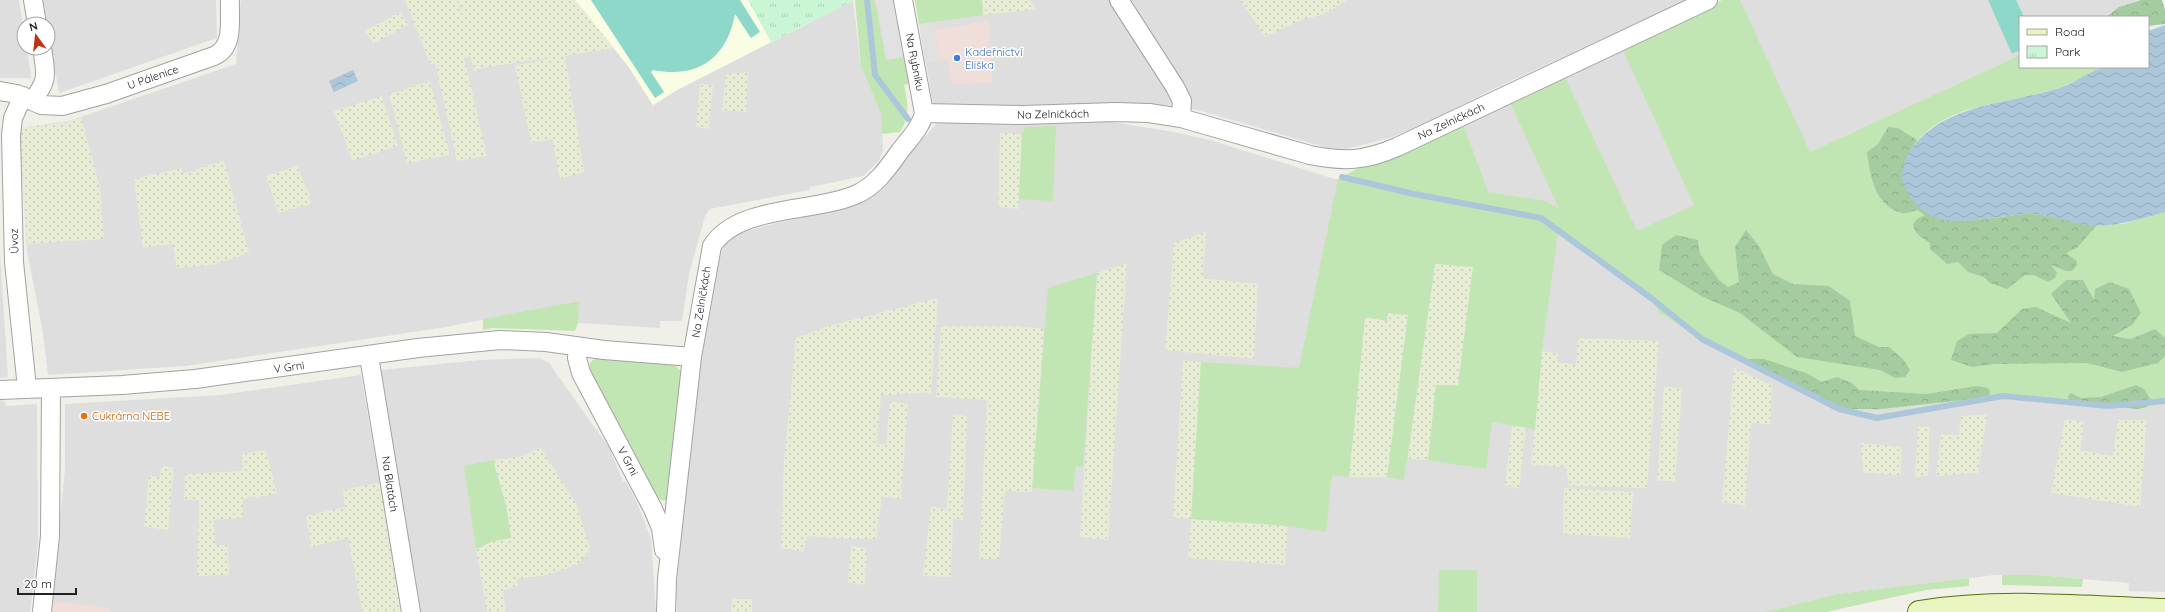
<svg xmlns="http://www.w3.org/2000/svg" width="2165" height="612" viewBox="0 0 2165 612" font-family="Quicksand,sans-serif">
  <style>
    .residential { fill: #dedede }
    .commercial { fill: #efded9 }
    .education { fill: #f8fde4 }
    .farmland { fill: url(#farmland-dots) }
    .grass { fill: #c2e6b3 }
    .forest { fill: url(#forest-crowns) }
    .park { fill: url(#park-tufts) }
    .pitch { fill: #8dd8c9 }
    .parking { fill: #e1e1e1 }
    .water { fill: url(#water-waves) }
    .lines { fill: none; stroke-linecap: round; stroke-linejoin: round }
    .stream { stroke: #acc7da; stroke-width: 6 }
    .minor-casing { stroke: #a2a2a2; stroke-width: 20 }
    .secondary-casing { stroke: #54710e; stroke-width: 24 }
    .minor { stroke: #fff; stroke-width: 18 }
    .secondary { stroke: #e9f5c1; stroke-width: 22 }
    .shop-dot { fill: #3f7fe0; stroke: #fff; stroke-width: 1.5 }
    .food-dot { fill: #e8710a; stroke: #fff; stroke-width: 1.5 }
    .labels { text-anchor: middle; stroke-width: 3; stroke-linejoin: round; paint-order: stroke }
    .shop-label { font-size: 11px; fill: #366cbe; stroke: #fff; text-anchor: start }
    .street-label { font-size: 11px; fill: #212121; stroke: #fff }
    .food-label { font-size: 11px; fill: #c56008; stroke: #fff; text-anchor: start }
  </style>
  <defs>
    <pattern id="farmland-dots" width="8" height="8" patternUnits="userSpaceOnUse"><rect width="8" height="8" fill="#e7edd5"/><path d="M2 2h.1M6 6h.1" fill="none" stroke="#c6cbb7" stroke-width="1.8" stroke-linecap="round"/></pattern>
    <pattern id="forest-crowns" width="20" height="18" patternUnits="userSpaceOnUse"><rect width="20" height="18" fill="#a5cca0"/><path d="M2 6a3 3 0 1 1 6 0M12 15a3 3 0 1 1 6 0" fill="none" stroke="#8eaf8a"/></pattern>
    <pattern id="park-tufts" width="24" height="20" patternUnits="userSpaceOnUse"><rect width="24" height="20" fill="#caf6d5"/><path d="M3 7l-1-3M5 7V3M7 7l1-3M15 17l-1-3M17 17v-4M19 17l1-3" fill="none" stroke="#add3b7"/></pattern>
    <pattern id="water-waves" width="16" height="10" patternUnits="userSpaceOnUse"><rect width="16" height="10" fill="#acc7da"/><path d="M0 5q4-4 8 0t8 0" fill="none" stroke="#94abbb"/></pattern>
  </defs>
  <rect width="100%" height="100%" fill="#f0efe8"/>
  <path class="residential" d="M0,0H19L24,31V48H27L31,78H0Z
    M43,0H216L217,38L59,93Z
    M241,0H575L628,66L653,105L677,90L853,1L861,66L881,114L883,150L879,161L863,176L810,187V190L710,209L705,216L689,274L682,321H660V328L578,323V301L440,328L185,366L48,375L43,333L27,251L19,128L69,121L236,64Z
    M915,0H1686L1485,93L1429,122L1389,138L1338,151L1201,111L1169,105H933Z
    M1732,0H2138L2102,17H2020V55L1810,152L1661,314L1707,341L1839,409L1878,410L2003,396L2138,409L2165,403V592L2129,591V583L2038,575H1995L1837,594L1766,612H677L676,595L693,406L720,257L724,246L738,233L856,203L871,196L938,122L1066,123L1105,121L1174,132L1210,140L1331,178L1542,219L1599,265L1572,220L1488,192L1364,165Z
    M0,253L8,377L0,378Z
    M539,358L549,363L610,449L623,482H626L637,502L651,539L656,612H418L381,370L480,360Z
    M361,375L402,612H50L65,470V404L220,395Z
    M0,400L4,401L7,406L37,404L38,543L30,612H0Z"/>
  <path class="commercial" d="M988,21L993,83L952,84L947,60L929,61L925,31Z
    M52,601L110,608L109,612H50Z"/>
  <path class="education" d="M575,0H853L677,90L653,105L628,66Z"/>
  <path class="farmland" d="M405,0H457L471,39L458,0H575L614,48L565,56L584,172L560,179L552,139L531,143L515,66L555,57L482,68L474,72L470,56L464,57L487,156L457,161L435,63L430,64Z
    M982,0H1030L1036,9L983,15Z
    M1240,0H1347L1324,14L1301,20L1265,37Z
    M401,12L408,25L373,44L365,31Z
    M748,72L746,112L722,110L726,74Z
    M430,81L450,155L407,163L389,94Z
    M700,84L713,85L709,129L696,127Z
    M382,96L398,146L352,161L334,111Z
    M81,117L100,187L104,239L27,244L19,128L69,122Z
    M1000,133L1022,134L1018,209L998,207Z
    M224,160L249,253L214,265L177,268L173,244L143,248L134,179L181,168L183,174Z
    M297,166L309,193L311,204L278,213L266,176Z
    M1206,231L1203,278L1258,284L1254,359L1165,350L1174,243Z
    M1127,263L1108,540L1080,537L1097,273Z
    M1435,263L1474,267L1458,385H1436L1428,460L1408,459Z
    M938,298L931,393L881,395L877,442H867L886,444L890,401L908,404L901,499L882,496L876,539L828,538L808,536L803,552L781,548L784,461L796,338L828,326Z
    M1387,313L1408,315L1387,477H1349L1365,317L1386,321Z
    M941,326H1017L1044,329L1032,492L1005,491L999,559H979L987,400L936,397Z
    M1578,338L1659,341L1647,488L1569,486L1566,467L1531,465L1542,351L1558,353V362L1576,365Z
    M1183,360L1201,362L1191,519L1288,526L1285,565L1188,558L1191,519L1173,518Z
    M1734,368L1772,385L1770,424L1751,423L1745,506L1722,502Z
    M1664,386L1682,389L1675,481H1657Z
    M953,414L967,416L963,520L953,519L951,577L923,576L931,506L947,509Z
    M1987,414L1978,473L1936,476L1941,434L1959,435L1961,416Z
    M2065,419L2084,422L2080,450L2113,456L2118,420H2147L2140,507L2051,493Z
    M1512,425L1526,428L1519,489L1505,485Z
    M1918,426L1930,427L1928,476L1915,477Z
    M1861,443L1902,447L1900,475L1863,473Z
    M540,447L577,505L590,549L578,564L549,575L518,579L517,574L518,586L503,591L506,612H487L476,549L493,541L511,538L506,506L493,460L524,456Z
    M266,450L277,494L243,499V518L214,520L215,545H228L229,575L197,576L199,500H184L185,474L242,471V454Z
    M161,466L174,467L168,530L144,527L149,476L160,477Z
    M380,482L403,612H362L348,538L311,547L306,516L345,507L343,490Z
    M1564,488L1633,492L1630,538L1563,534Z
    M851,545L867,549L865,585L848,583Z
    M732,599H752V612H731Z"/>
  <path class="grass" d="M855,0H893L910,83L904,85C908,103 910,115 900,132L882,134L881,114L861,66Z
    M915,0H982L983,15L919,24Z
    M1722,0H1740L1810,152L2020,55V67H2105C2086,76 2068,86 2048,91C2002,105 1939,104 1911,150L1960,221L2030,214L2049,216L2083,224H2122L2165,212V403L2138,409L2004,396L1878,410L1840,409L1702,339L1661,314L1650,298L1601,265L1558,232L1542,351L1535,429L1492,422L1486,469L1428,460L1436,385H1458L1473,267L1435,264L1404,480L1387,477L1408,315L1388,313L1387,321L1365,317L1349,477L1332,475L1326,532L1288,526L1191,519L1201,362L1299,368L1338,179L1364,165L1462,121L1488,192L1546,201L1559,209L1509,100L1564,75L1637,231L1694,205L1622,48Z
    M1056,126L1053,201L1019,199L1022,133L1025,127Z
    M1097,273L1083,467L1076,466L1073,491L1032,488L1048,288Z
    M579,301L578,323L575,331L492,328L483,330V319Z
    M600,357L672,363L680,370L684,378L669,499L663,501L656,497L590,376V363L595,358Z
    M493,460L506,506L511,538L493,541L476,549L464,466Z
    M1439,570H1477V612H1438Z
    M2002,575H2038L2083,579L2082,587L2002,585Z
    M1969,578V586L1926,590L1826,612H1765L1837,594Z"/>
  <path class="forest" d="M2141,0H2162L2165,10V24L2148,26V17H2106L2119,7Z
    M1888,127L1898,128L1917,140C1906,157 1897,175 1909,193C1936,237 1986,216 2028,214C2051,214 2074,223 2097,225L2077,248L2066,253L2077,261L2076,267L2072,271H2066L2051,265L2057,273L2055,278L2048,282L2034,275H2025L2007,289L1990,283L1984,277L1968,272L1958,262L1947,264L1930,249V243C1922,238 1914,234 1913,224L1917,219L1925,215L1917,210C1913,211 1906,214 1902,213C1875,207 1870,175 1867,152L1878,144Z
    M1746,230L1759,246L1773,274L1793,284L1829,286L1850,301L1855,336L1879,347H1889L1903,359L1910,370L1905,377L1895,378L1880,370L1797,357L1740,313L1703,297L1659,270L1662,245L1676,235L1698,240L1700,254L1719,280L1728,287L1739,282L1735,247Z
    M2066,280H2083L2094,300L2095,289L2110,282L2129,289L2141,313L2132,325L2113,336L2131,339L2155,329L2165,338V356L2158,363L2122,372L2087,363L1995,364L1972,367L1951,360L1957,341L1969,334L1997,333L2022,309L2036,307L2071,323L2051,294Z
    M1741,359H1764L1806,373L1822,382L1837,377L1852,383L1859,390L1927,394L1976,386L1988,388L1990,392L1989,396L1981,398L1881,409H1839Z
    M2136,385L2144,389L2150,398L2147,407L2138,409L2069,402L2068,396L2071,393L2081,398L2101,397Z"/>
  <path class="park" d="M748,0H853V1L771,42Z"/>
  <path class="pitch" d="M591,0H740L760,32L751,38L735,14C727,58 698,79 653,70L651,72L664,92L655,98Z
    M1988,0H2016L2024,17H2020V50L2012,54Z"/>
  <path class="parking" d="M875,0H893L904,57L886,60Z
    M934,22L940,60L925,63L919,24Z"/>
  <path class="water" d="M2165,25V212C2137,220 2111,229 2082,224C2064,221 2047,214 2028,214C2001,215 1972,224 1944,220C1932,218 1918,209 1912,199C1909,194 1904,188 1903,183C1898,157 1920,135 1940,123C1978,101 2021,101 2062,87C2076,83 2092,69 2106,67C2119,65 2135,67 2148,67V31Z
    M353,70L358,81L334,92L329,81Z"/>
  <g class="lines">
    <path class="stream" d="M867,0L875,75L908,119
      M1342,177L1414,194L1541,218L1651,298L1702,339L1839,409L1877,418L2003,396L2108,406L2165,401"/>
    <defs>
      <path id="minor" d="M33,0L37,24
        M1119,0L1175,87L1182,101L1181,118
        M0,91L17,94L41,105L62,106L106,94L214,56C235,47 229,20 230,0
        M23,96L13,118L11,135L14,262L27,388
        M32,101C49,80 46,74 42,48
        M924,113L1023,115L1115,112L1149,113L1181,118L1310,155C1344,162 1365,161 1397,147L1708,0
        M578,347L577,358L581,373L653,509L661,528L664,550
        M369,356L411,612
        M0,390L122,385L195,379L418,348L500,340L546,342L604,350L692,357
        M42,612L50,536L51,388
        M666,612L667,579L692,357L712,246C738,205 812,213 855,195C875,187 888,168 900,151C909,139 921,128 924,113L903,0"/>
      <path id="secondary" d="M1919,612C2000,599 2083,607 2165,610"/>
    </defs>
    <use href="#minor" class="minor-casing"/>
    <use href="#secondary" class="secondary-casing"/>
    <use href="#minor" class="minor"/>
    <use href="#secondary" class="secondary"/>
  </g>
  <circle class="shop-dot" cx="957" cy="58" r="4"/>
  <circle class="food-dot" cx="84" cy="416" r="4"/>
  <g class="labels">
    <g class="shop-label">
      <text x="965" y="56">Kadeřnictví<tspan x="965" dy="13">Eliška</tspan></text>
    </g>
    <g class="street-label">
      <text transform="translate(915 62) rotate(79)" y="4">Na Rybníku</text>
      <text transform="translate(153 77) rotate(-19)" y="4">U Pálenice</text>
      <text transform="translate(1053 114) rotate(-1)" y="4">Na Zelničkách</text>
      <text transform="translate(1451 121) rotate(-25)" y="4">Na Zelničkách</text>
      <text transform="translate(14 241) rotate(-92)" y="4">Úvoz</text>
      <text transform="translate(701 302) rotate(-81)" y="4">Na Zelničkách</text>
      <text transform="translate(289 367) rotate(-8)" y="4">V Grni</text>
      <text transform="translate(628 461) rotate(62)" y="4">V Grni</text>
      <text transform="translate(390 484) rotate(81)" y="4">Na Blatách</text>
    </g>
    <g class="food-label">
      <text x="92" y="420">Cukrárna NEBE</text>
    </g>
  </g>
  <rect x="2019" y="16" width="130" height="52" fill="#ffffff" stroke="#a6a6a6"/>
  <rect x="2027" y="29" width="20" height="6" fill="#e9f5c1" stroke="#a6a6a6"/>
  <text x="2055" y="36" font-size="12" fill="#212121">Road</text>
  <rect x="2027" y="46" width="20" height="12" fill="url(#park-tufts)" stroke="#a6a6a6"/>
  <text x="2055" y="56" font-size="12" fill="#212121">Park</text>
  <g transform="translate(36 36) rotate(345)"><circle r="19" fill="#ffffff" stroke="#a6a6a6"/>
  <path d="M0-3L7 15L0 10L-7 15Z" fill="#c03011"/>
  <text y="-6" font-size="11" font-weight="bold" text-anchor="middle" fill="#212121">N</text>
  </g>
  <path d="M18 588v6h58v-6" fill="none" stroke="#212121" stroke-width="2"/>
  <text x="24" y="588" font-size="12" fill="#212121" stroke="#ffffff" stroke-width="3" paint-order="stroke">20 m</text>
</svg>
